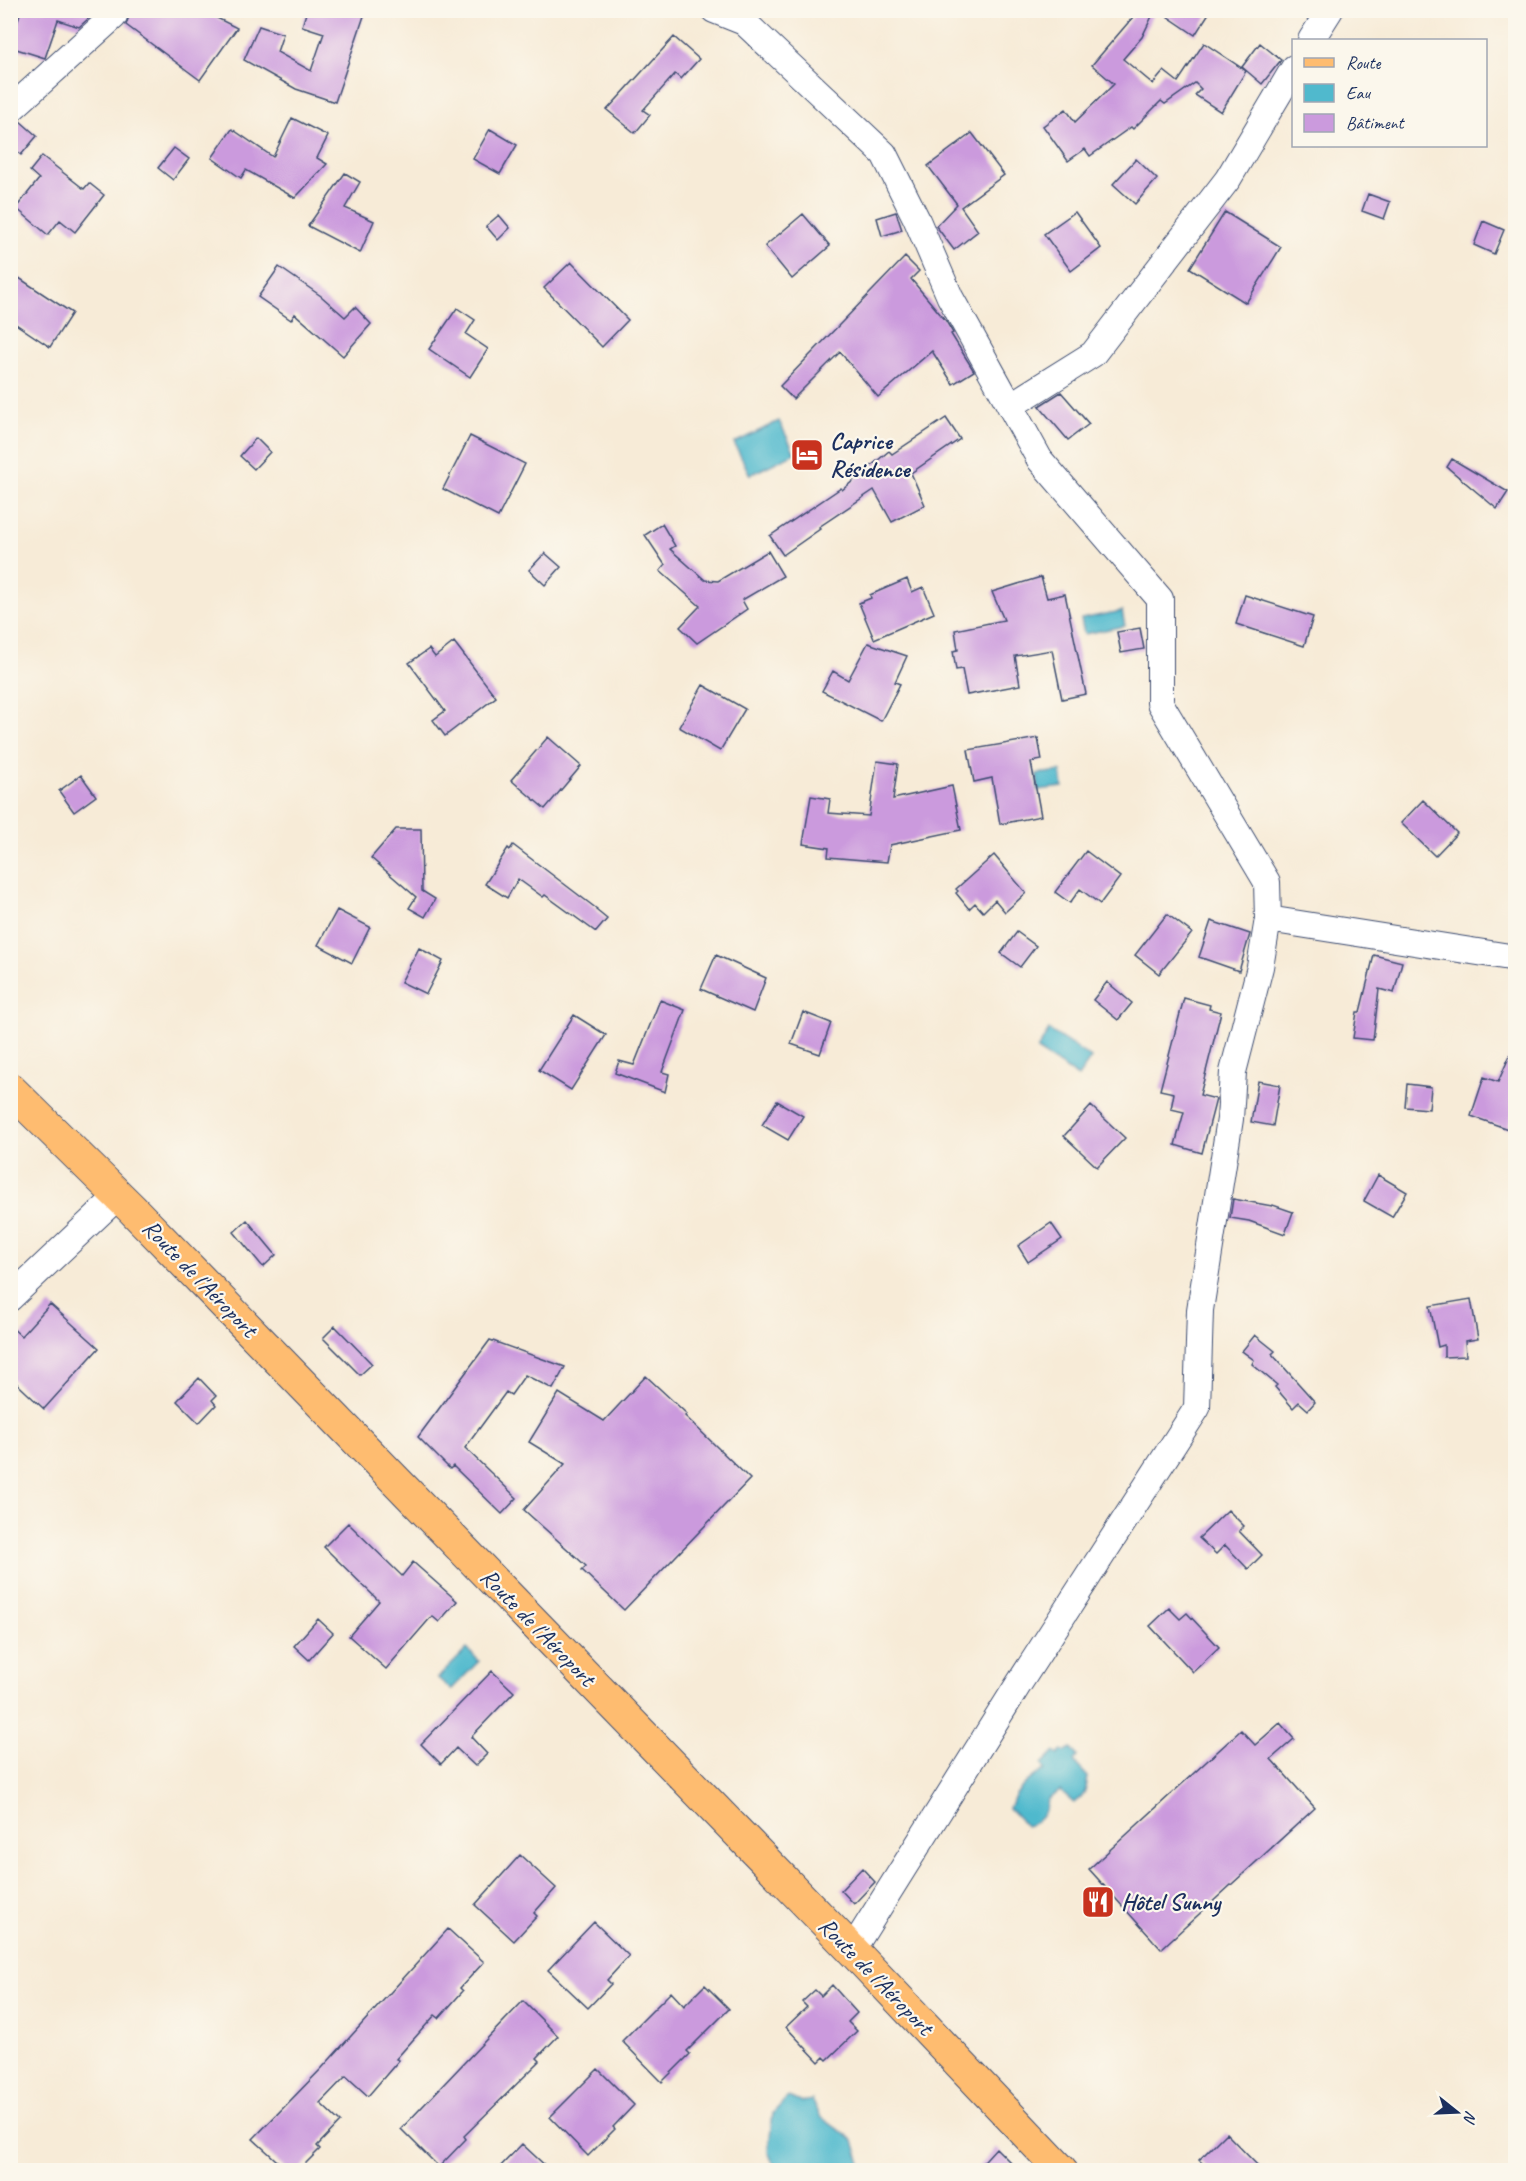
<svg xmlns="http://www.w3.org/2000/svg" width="1526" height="2181" viewBox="0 0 1526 2181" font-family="Caveat,sans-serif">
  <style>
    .water { fill: #50b9cd; stroke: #367496; stroke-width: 1.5 }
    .building { fill: #cb9add }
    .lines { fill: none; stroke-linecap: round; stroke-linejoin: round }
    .minor-casing { stroke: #3c4b70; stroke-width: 28 }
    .major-casing { stroke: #3c4b70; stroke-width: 34 }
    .minor { stroke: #fff; stroke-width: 26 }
    .major { stroke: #febc70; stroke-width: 32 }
    .labels { text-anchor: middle; stroke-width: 4.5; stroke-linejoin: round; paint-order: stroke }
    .poi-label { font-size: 24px; font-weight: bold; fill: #1b2f5e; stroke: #fbf7ec; text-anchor: start }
    .street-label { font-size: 24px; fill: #1b2f5e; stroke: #fbf7ec }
  </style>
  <rect width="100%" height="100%" fill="#fbf7ec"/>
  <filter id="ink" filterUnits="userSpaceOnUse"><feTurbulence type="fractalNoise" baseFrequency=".0167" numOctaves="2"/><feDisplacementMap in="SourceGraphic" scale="12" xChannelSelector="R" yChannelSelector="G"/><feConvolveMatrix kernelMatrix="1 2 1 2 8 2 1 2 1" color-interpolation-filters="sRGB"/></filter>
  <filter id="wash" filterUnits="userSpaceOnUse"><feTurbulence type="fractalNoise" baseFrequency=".008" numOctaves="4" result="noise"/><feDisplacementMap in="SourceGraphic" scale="24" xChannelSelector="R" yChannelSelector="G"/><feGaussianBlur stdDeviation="1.35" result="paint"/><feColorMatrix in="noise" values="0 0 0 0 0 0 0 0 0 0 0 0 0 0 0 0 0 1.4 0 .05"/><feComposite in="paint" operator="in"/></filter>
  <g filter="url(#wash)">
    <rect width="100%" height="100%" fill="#f7ebd7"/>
    <path class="water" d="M779,421L795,453L750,475L734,443Z
      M1122,611L1125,626L1084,634L1081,619Z
      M1061,771L1063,787L1038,790L1037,774Z
      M1049,1030L1091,1058L1078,1077L1037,1050Z
      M467,1649L479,1661L451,1690L438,1678Z
      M1071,1748L1077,1756L1074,1762L1088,1777C1086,1790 1085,1797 1074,1803L1060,1791L1048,1800C1046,1814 1039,1823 1026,1826L1009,1808C1016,1791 1027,1779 1045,1770L1042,1764L1054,1752L1058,1755L1062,1750L1064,1752Z
      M788,2097L801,2102L812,2100L821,2117L854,2141L863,2170H777L768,2152L773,2113Z"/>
    <g id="blocks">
      <path class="building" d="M21,10H98L79,27L58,20L45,58L10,47Z
        M131,10H201L237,28L200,80L126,25Z
        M307,10H366L335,102L296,89L244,60L259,26L283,34L277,52L311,71L324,33L302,26Z
        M1139,10H1155L1142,37L1123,59L1153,84L1164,71L1178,82L1204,43L1246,71L1221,112L1195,95L1201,89L1195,83L1165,104L1161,101L1133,129L1131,127L1090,156L1085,149L1068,161L1043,126L1066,109L1075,122L1114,84L1092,65Z
        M1158,10H1211L1195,35Z
        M674,37L699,59L681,79L675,74L643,110L650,115L635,133L607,110Z
        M1260,43L1281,60L1262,84L1242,67Z
        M292,118L328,136L317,158L327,164L295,198L246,170L241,178L212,158L232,129L273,157Z
        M20,121L37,136L21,155L10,146V125Z
        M490,129L517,145L500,174L473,159Z
        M972,133L1004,175L961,207L978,231L954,250L936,226L957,204L928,166Z
        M174,148L189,159L173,180L158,168Z
        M42,156L84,189L89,183L104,195L75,232L60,220L48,235L16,208L39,179L30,171Z
        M1136,159L1157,179L1135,204L1113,184Z
        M345,173L360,182L345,208L374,221L360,253L308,226Z
        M1368,194L1390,202L1384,219L1362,211Z
        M896,212L902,230L882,236L877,218Z
        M1075,212L1101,248L1071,271L1044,234Z
        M1225,212L1281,247L1246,303L1190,268Z
        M803,214L830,246L792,279L765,246Z
        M499,215L510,228L498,240L486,226Z
        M1483,221L1504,230L1494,254L1474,245Z
        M905,257L919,271L911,279L946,321L953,333L951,334L974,371L953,384L932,351L878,397L840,352L793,399L780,386Z
        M571,262L628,320L602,347L544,288Z
        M279,267L321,296L345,317L355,307L371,324L343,356L295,314L291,320L258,297Z
        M10,272L72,313L50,347L10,320Z
        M457,308L475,320L466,334L488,349L470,377L429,349Z
        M1061,392L1089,424L1068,440L1039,406Z
        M946,418L960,439L911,473L925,505L892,522L874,490L819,527L820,529L783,555L770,536L841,488L842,490L889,451L892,454Z
        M470,436L525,464L498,517L443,489Z
        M256,438L270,452L254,469L240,456Z
        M1452,459L1508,492L1497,509L1447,467Z
        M662,524L675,546L670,549L705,580L718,581L768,551L783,576L742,600L747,609L697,643L680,627L700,606L660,571L665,565L645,535Z
        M545,553L561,567L545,585L529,570Z
        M1041,577L1047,598L1065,594L1086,694L1062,699L1052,650L1015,656L1020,685L967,695L962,669L956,670L953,651L958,650L955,630L1004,620L992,592Z
        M907,579L912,592L923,587L934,613L874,639L859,603L871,598L870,595Z
        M1245,595L1313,617L1304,646L1236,624Z
        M1140,628L1144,649L1121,653L1117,632Z
        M454,642L496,697L445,736L433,720L445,711L409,663L429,649L435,657Z
        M868,643L907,656L895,682L900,684L881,721L822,691L833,671L848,680Z
        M703,685L745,709L720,751L679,727Z
        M548,737L581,766L545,809L511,780Z
        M1038,738L1042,760L1031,762L1041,816L1000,824L992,778L974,782L968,750Z
        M877,761L898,764L893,799L952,786L961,830L890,845L887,862L828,857L829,848L803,844L811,796L830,799L828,813L869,816Z
        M81,775L96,796L74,812L59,791Z
        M1423,800L1457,833L1435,856L1401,823Z
        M396,829H421L422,891L435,899L425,917L409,908L416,897L371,858Z
        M513,845L597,909L596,910L607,919L596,932L545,895L543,897L518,879L507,898L485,884L508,848L510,850Z
        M1086,851L1120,877L1100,904L1080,889L1070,903L1055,892Z
        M994,855L1026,893L1005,912L995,900L983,912L975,903L969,909L956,893L958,891L956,889Z
        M337,910L370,927L352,963L318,945Z
        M1167,914L1192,933L1159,974L1135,955Z
        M1211,921L1250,934L1239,971L1199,957Z
        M1017,932L1036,946L1020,967L1001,953Z
        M419,948L443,961L426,994L401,982Z
        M716,955L766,978L753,1012L701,989Z
        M1374,955L1402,962L1394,993L1379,989L1373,1040L1353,1038L1357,1012H1360Z
        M1107,982L1132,1003L1118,1020L1093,1000Z
        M1184,998L1210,1005L1209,1009L1221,1012L1200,1095L1216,1099L1202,1153L1175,1145L1184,1112L1171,1109L1174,1093L1160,1090Z
        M660,1000L685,1010L662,1072L669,1074L665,1092L615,1073L619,1061L634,1065Z
        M803,1012L831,1023L820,1054L791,1044Z
        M574,1015L606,1035L571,1090L539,1070Z
        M1515,1044V1106L1508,1129L1471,1116L1484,1077L1498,1082Z
        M1258,1081L1280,1085L1273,1126L1251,1122Z
        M1407,1084L1431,1087L1429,1109L1405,1107Z
        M777,1101L803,1116L788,1140L762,1125Z
        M1091,1106L1125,1138L1097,1167L1064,1136Z
        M1378,1175L1407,1192L1392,1217L1364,1201Z
        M1233,1199L1272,1206L1273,1205L1293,1212L1285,1234L1249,1221L1230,1218Z
        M247,1220L276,1255L263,1267L234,1232Z
        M1051,1223L1062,1239L1028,1262L1018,1246Z
        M1471,1299L1478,1339L1465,1341L1466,1356L1444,1357V1345L1438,1347L1430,1306Z
        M50,1304L99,1348L44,1409L10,1377V1326L21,1336Z
        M335,1326L372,1364L360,1375L323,1338Z
        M1255,1335L1275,1351L1272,1354L1315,1402L1308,1410L1299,1402L1293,1408L1275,1387L1277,1385L1252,1364L1254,1360L1242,1351Z
        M490,1340L565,1367L553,1389L525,1375L511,1395L506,1392L465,1448L517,1498L502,1514L453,1466L450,1469L418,1437Z
        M646,1376L687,1414L685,1416L750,1479L624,1610L582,1570L586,1566L524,1510L565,1464L529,1442L559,1393L604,1421Z
        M199,1378L216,1396L212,1400L216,1405L199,1423L177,1401Z
        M1228,1510L1244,1526L1239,1531L1262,1555L1248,1569L1225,1545L1216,1554L1199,1538Z
        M348,1523L402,1576L413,1562L457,1601L439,1622L432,1616L386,1669L349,1636L379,1601L324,1547Z
        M1169,1608L1180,1619L1187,1613L1219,1647L1193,1672L1150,1626Z
        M318,1619L333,1633L309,1660L294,1646Z
        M492,1671L514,1692L471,1737L487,1754L475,1766L456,1748L441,1764L421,1744Z
        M1280,1723L1294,1739L1271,1759L1315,1808L1161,1949L1089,1869L1241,1730L1255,1745Z
        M520,1855L556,1888L534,1913L537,1916L514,1941L475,1905Z
        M862,1868L875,1882L854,1904L841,1890Z
        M594,1922L629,1956L607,1980L611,1984L588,2008L548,1970Z
        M448,1929L484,1962L460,1988L463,1991L439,2018L435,2015L396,2059L399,2060L368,2096L346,2076L320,2103L340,2122L317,2146L320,2149L299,2170H287L253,2139L322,2068Z
        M705,1985L729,2009L687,2051L690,2054L662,2082L622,2041L671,1992L684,2006Z
        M832,1985L857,2013L848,2022L857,2031L827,2060L824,2057L819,2062L786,2027L807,2007L802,2002L815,1990L821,1996Z
        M523,2001L558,2036L537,2058L540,2061L464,2136L466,2139L439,2167L401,2129Z
        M598,2069L634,2105L613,2127L615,2129L588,2156L550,2117Z
        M1226,2133L1262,2170H1209L1199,2160Z
        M522,2144L550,2170H497Z
        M996,2148L1018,2170H976Z"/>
    </g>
  </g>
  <g filter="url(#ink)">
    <use href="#blocks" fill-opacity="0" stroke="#3c4b70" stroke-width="1.5"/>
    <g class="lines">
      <defs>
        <path id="minor" d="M714,10L744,22L884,154L916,218L950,297L1040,460L1160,599V703L1267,882L1268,919L1260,967L1233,1072L1230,1119L1200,1310L1197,1408L1018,1685L852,1950
          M1311,40L1330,10
          M10,110L114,16L116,10
          M1010,406L1093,354L1228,179L1294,68
          M1268,919L1516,958
          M10,1298L119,1195"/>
        <path id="major" d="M10,1089L132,1209L852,1950L1061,2170"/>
      </defs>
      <use href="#minor" class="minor-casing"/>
      <use href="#major" class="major-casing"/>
      <use href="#minor" class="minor"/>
      <use href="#major" class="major"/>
    </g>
  </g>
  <defs>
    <symbol id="hotel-square" viewBox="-11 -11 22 22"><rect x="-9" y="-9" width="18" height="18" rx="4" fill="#c8321e" stroke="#fbf7ec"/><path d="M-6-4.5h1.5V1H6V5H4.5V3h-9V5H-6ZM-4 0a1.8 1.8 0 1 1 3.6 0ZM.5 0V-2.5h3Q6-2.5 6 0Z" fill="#fff"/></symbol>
    <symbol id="restaurant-square" viewBox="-11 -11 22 22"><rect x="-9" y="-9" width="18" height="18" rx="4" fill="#c8321e" stroke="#fbf7ec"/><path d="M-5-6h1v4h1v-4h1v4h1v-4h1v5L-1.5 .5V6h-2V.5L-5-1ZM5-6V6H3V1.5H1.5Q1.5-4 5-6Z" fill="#fff"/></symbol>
  </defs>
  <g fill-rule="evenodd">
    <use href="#hotel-square" x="788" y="436" width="38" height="38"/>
    <use href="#restaurant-square" x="1079" y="1883" width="38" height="38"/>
  </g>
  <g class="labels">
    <g class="poi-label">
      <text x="830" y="449">Caprice<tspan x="830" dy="28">Résidence</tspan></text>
      <text x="1121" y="1910">Hôtel Sunny</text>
    </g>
    <g class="street-label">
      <text transform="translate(200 1278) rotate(46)" y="8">Route de l'Aéroport</text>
      <text transform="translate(538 1627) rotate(46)" y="8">Route de l'Aéroport</text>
      <text transform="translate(876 1976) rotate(46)" y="8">Route de l'Aéroport</text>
    </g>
  </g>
  <rect width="1526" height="2181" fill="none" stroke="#fbf7ec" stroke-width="36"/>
  <rect x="1292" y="39" width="195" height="108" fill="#fbf7ec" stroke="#a1a7b3" stroke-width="1.5"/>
  <rect x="1304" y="58" width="30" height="9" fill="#febc70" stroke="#a1a7b3" stroke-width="1.5"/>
  <text x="1346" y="69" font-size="18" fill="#1b2f5e">Route</text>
  <rect x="1304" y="84" width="30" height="18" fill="#50b9cd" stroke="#a1a7b3" stroke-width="1.5"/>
  <text x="1346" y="99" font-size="18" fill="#1b2f5e">Eau</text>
  <rect x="1304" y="114" width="30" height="18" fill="#cb9add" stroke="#a1a7b3" stroke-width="1.5"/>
  <text x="1346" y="129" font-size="18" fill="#1b2f5e">Bâtiment</text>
  <g transform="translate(1457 2112) rotate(108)" stroke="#fbf7ec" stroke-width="4.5" paint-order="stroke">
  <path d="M0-4.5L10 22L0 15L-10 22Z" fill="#1b2f5e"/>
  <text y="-9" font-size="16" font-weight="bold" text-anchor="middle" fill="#1b2f5e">N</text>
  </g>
</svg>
